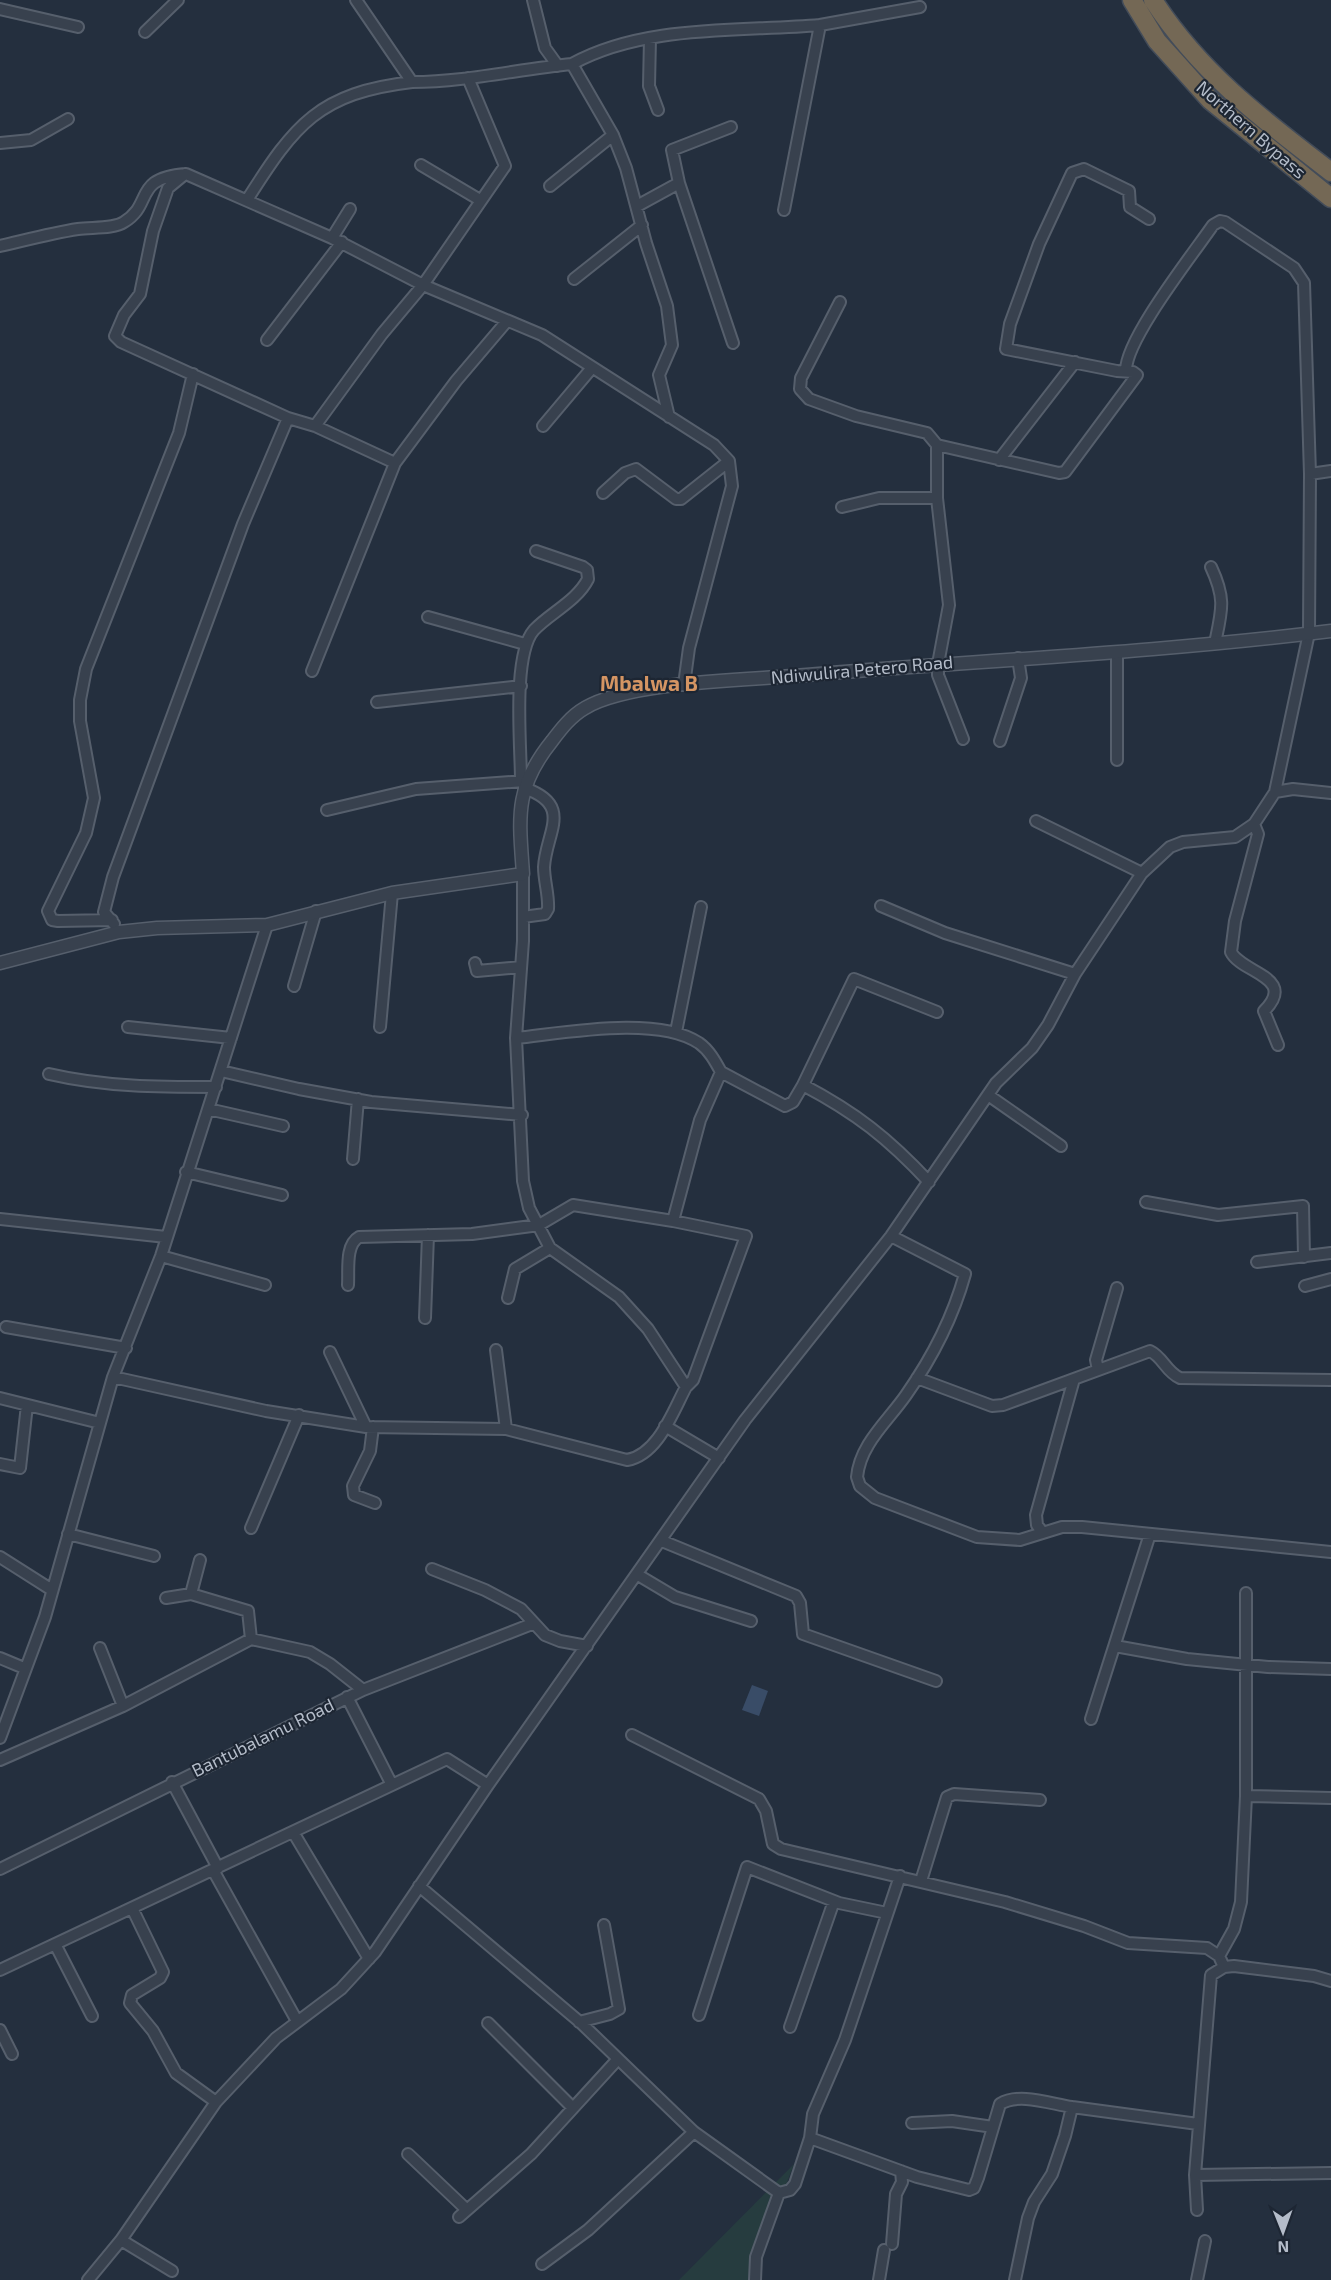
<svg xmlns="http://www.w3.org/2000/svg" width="1331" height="2280" viewBox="0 0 1331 2280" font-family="'Exo 2',sans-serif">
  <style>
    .green { fill: #263c3f }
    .water { fill: #394c67 }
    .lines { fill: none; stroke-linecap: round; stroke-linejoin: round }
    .minor-casing { stroke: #565f6c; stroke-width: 14 }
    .tertiary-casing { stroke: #565f6c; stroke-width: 15 }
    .motorway-casing { stroke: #434c59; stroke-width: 21 }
    .minor { stroke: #38414e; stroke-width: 10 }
    .tertiary { stroke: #38414e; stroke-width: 12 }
    .motorway { stroke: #746855; stroke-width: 18 }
    .labels { text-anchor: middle; stroke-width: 4.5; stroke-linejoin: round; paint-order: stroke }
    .street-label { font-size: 18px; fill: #b4bcc9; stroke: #1d2633 }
    .quarter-label { font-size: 21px; font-weight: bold; fill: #d59563; stroke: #1d2633 }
  </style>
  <rect width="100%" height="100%" fill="#242f3e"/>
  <path class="green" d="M794,2164L750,2280H679Z"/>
  <path class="water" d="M752,1685L768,1691L759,1716L742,1710Z"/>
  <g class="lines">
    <defs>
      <path id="minor" d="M356,0L412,82C466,82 519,69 572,64
        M533,0L545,48L558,66
        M0,9L78,27
        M820,25L920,7
        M145,32L178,0
        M650,38L649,86L658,110
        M731,127L672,150L679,183L733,343
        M0,143L31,140L68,119
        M421,165L480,200
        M185,174L168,188L153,231L140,294L124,315L115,336L121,342L288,418L315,426L395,463
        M550,186L613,135
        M247,200C295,124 319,93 412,82
        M637,206L679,183
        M332,238L350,209
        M0,246C26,240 52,233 78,229C91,227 114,229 124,222C154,204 132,178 186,174L332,238L423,285L542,335L714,445L729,461L732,486L689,648L684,685
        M574,279L642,225
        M840,302L801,378L800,389L809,399L856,416L927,433L937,445V498L949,605L938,664V675L963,739
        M267,340L342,242
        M1126,371C1125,340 1193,254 1213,225L1220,221L1225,222L1294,268L1304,283L1310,474
        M669,417L659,375L672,345L667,306L646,243L626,168L613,135L572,64C645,24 739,32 820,25L784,210
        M315,426L382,334L423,285L505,166L468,78
        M543,426L591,369
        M937,445L1059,473L1065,472L1137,375L1133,372L1117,371L1006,349L1010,324L1039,244L1072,173L1084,169L1129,191L1130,207L1149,219
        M999,460L1075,362
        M603,493L625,473L636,469L676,499H681L729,461
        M842,507L879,498H937
        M1211,567C1226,599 1222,610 1215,643
        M428,617L525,644
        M1117,653V760
        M312,671L395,463L456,381L507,321
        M377,702L521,686
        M1000,741L1021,678L1018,658
        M521,781C521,746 512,655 534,630C550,613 577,601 588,579L587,570L583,567L536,551
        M1275,792L1309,633L1310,474L1331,471
        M327,810L416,789L525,781
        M1036,821L1142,873
        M1254,824L1258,834L1235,921L1231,952C1241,973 1298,977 1264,1011L1278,1045
        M881,906L945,933L1075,974
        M523,917L545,914L548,909C549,895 544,881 544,867C546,832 574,805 524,788
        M112,920L58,921L52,920L48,911L86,833L94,798L80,721V700L86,669L179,433L193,374
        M114,924L104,912L113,877L243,524L288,418
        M475,963L477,971L521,967
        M294,986L316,911
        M128,1027L231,1038
        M380,1027L392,893
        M676,1032L701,907
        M516,1038C564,1033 657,1015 699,1043C709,1050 715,1061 721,1072
        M221,1071L299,1089L371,1102L522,1115
        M49,1074C105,1087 159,1087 216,1087
        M803,1085L854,979L937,1012
        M988,1095L1061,1146
        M208,1109L283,1126
        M353,1159L358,1099
        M186,1172L282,1195
        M1146,1202L1218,1215L1303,1206L1304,1257
        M0,1219L166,1237
        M673,1221L746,1236L693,1380L686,1387
        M891,1236L965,1274C953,1317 932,1358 906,1395C888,1421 860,1444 857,1477L860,1486L875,1498L977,1537L1020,1540L1062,1527H1082L1331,1552
        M161,1256L265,1285
        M1257,1262L1331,1253
        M348,1285C349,1270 345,1245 359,1237L472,1234L539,1225L573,1205L673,1221L700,1120L721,1072L785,1106L793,1102L803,1085C856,1113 888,1138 929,1182
        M1305,1286L1331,1279
        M508,1298L515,1269L550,1248
        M425,1318L428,1235
        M6,1327L126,1348
        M496,1350L506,1429
        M330,1352L366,1427
        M1098,1370L1096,1360L1117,1288
        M113,1377L266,1411L366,1427L506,1429L627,1460C658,1455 673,1411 686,1387L648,1329L619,1297L550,1248L529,1208L523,1181L516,1038L523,941V874
        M917,1378L992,1406L1003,1405L1150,1351C1163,1357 1166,1372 1180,1378L1331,1380
        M0,1398L100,1423
        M665,1426L719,1458
        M373,1427L370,1451L353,1486L354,1495L375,1503
        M0,1464L20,1468L27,1405
        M251,1528L299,1415
        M1043,1533L1037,1525L1036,1515L1074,1379
        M68,1534L154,1556
        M662,1541L796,1596L800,1603L803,1634L936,1681
        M0,1557L52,1590
        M432,1569L485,1590L521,1609L545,1635L560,1641L587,1646
        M638,1575L675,1597L751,1621
        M191,1594L200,1560
        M166,1598L191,1594L248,1611L251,1639
        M1115,1646L1187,1659L1268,1667L1331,1669
        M100,1648L123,1706
        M0,1658L24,1668
        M347,1697L392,1785
        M1091,1719L1150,1534
        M632,1735L759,1799L766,1811L773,1844L781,1849L1005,1902L1084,1926L1128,1943L1207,1948L1219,1956L1224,1967
        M0,1738L45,1617L113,1377L161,1256L267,925
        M0,1760L123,1706L251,1639L310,1652L330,1664L363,1690
        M172,1782L218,1868
        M1246,1796L1331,1798
        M293,1832L369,1959
        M0,1869L363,1690L532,1624
        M213,1870L297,2021
        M921,1881L947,1797L954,1794L1040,1800
        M419,1886L581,2023L694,2132L779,2193
        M132,1908L163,1972L160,1978L132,1995L130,2003L153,2031L176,2073L216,2102
        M55,1944L92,2016
        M1219,1956L1234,1929L1241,1902L1246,1796V1593
        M0,1970L447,1759L488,1785
        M699,2015L747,1867L839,1903L887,1913
        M579,2022L610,2014L619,2009L604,1925
        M488,2023L573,2108
        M790,2027L834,1901
        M0,2030L12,2054
        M912,2123L952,2121L993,2127
        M810,2138L917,2177L969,2190L974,2188L978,2178L1000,2104C1019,2092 1051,2104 1072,2107
        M408,2154L467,2210
        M1195,2175L1331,2173
        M779,2193L790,2190L795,2184L810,2138L813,2114L845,2040L900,1876
        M1197,2210L1195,2175L1211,1975L1224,1967L1234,1966L1314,1976L1331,1981
        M459,2217L531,2154L617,2060
        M121,2240L172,2271
        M892,2244L896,2194L902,2182L901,2171
        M542,2264L588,2230L694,2132
        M88,2280L121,2240L216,2102L276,2038L341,1989L375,1952L488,1785L745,1420L891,1236L996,1083L1032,1048L1048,1025L1075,974L1142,873L1170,847L1183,842L1235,837L1254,824L1275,792L1293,789L1331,793
        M755,2280L756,2257L779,2193
        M879,2280L884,2250
        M1015,2280L1028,2218L1034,2202L1052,2174L1065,2136L1072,2107L1198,2124
        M1197,2280L1205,2241"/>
      <path id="tertiary" d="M0,963L119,932L157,928L267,925L392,893L523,874C519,817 514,788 552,741C561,729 571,716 585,708C628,682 742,680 794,676C973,661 1153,653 1331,631"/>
      <path id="motorway" d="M1132,0L1157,41L1210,100L1331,198
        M1153,0C1200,73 1263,120 1331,172"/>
    </defs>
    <use href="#minor" class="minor-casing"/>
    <use href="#tertiary" class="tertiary-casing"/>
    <use href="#motorway" class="motorway-casing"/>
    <use href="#minor" class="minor"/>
    <use href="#tertiary" class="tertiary"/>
    <use href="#motorway" class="motorway"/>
  </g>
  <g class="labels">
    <g class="street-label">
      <text transform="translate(1251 130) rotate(41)" y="6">Northern Bypass</text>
      <text transform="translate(862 670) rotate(-5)" y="6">Ndiwulira Petero Road</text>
      <text transform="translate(263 1738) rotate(-26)" y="6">Bantubalamu Road</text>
    </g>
    <g class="quarter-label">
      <text x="649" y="691">Mbalwa B</text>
    </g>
  </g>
  <g transform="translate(1283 2232) rotate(179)" stroke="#1d2633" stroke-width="4.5" paint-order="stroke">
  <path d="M0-4.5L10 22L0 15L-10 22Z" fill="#b4bcc9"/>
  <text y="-9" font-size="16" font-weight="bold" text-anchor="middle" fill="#b4bcc9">N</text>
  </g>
</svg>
